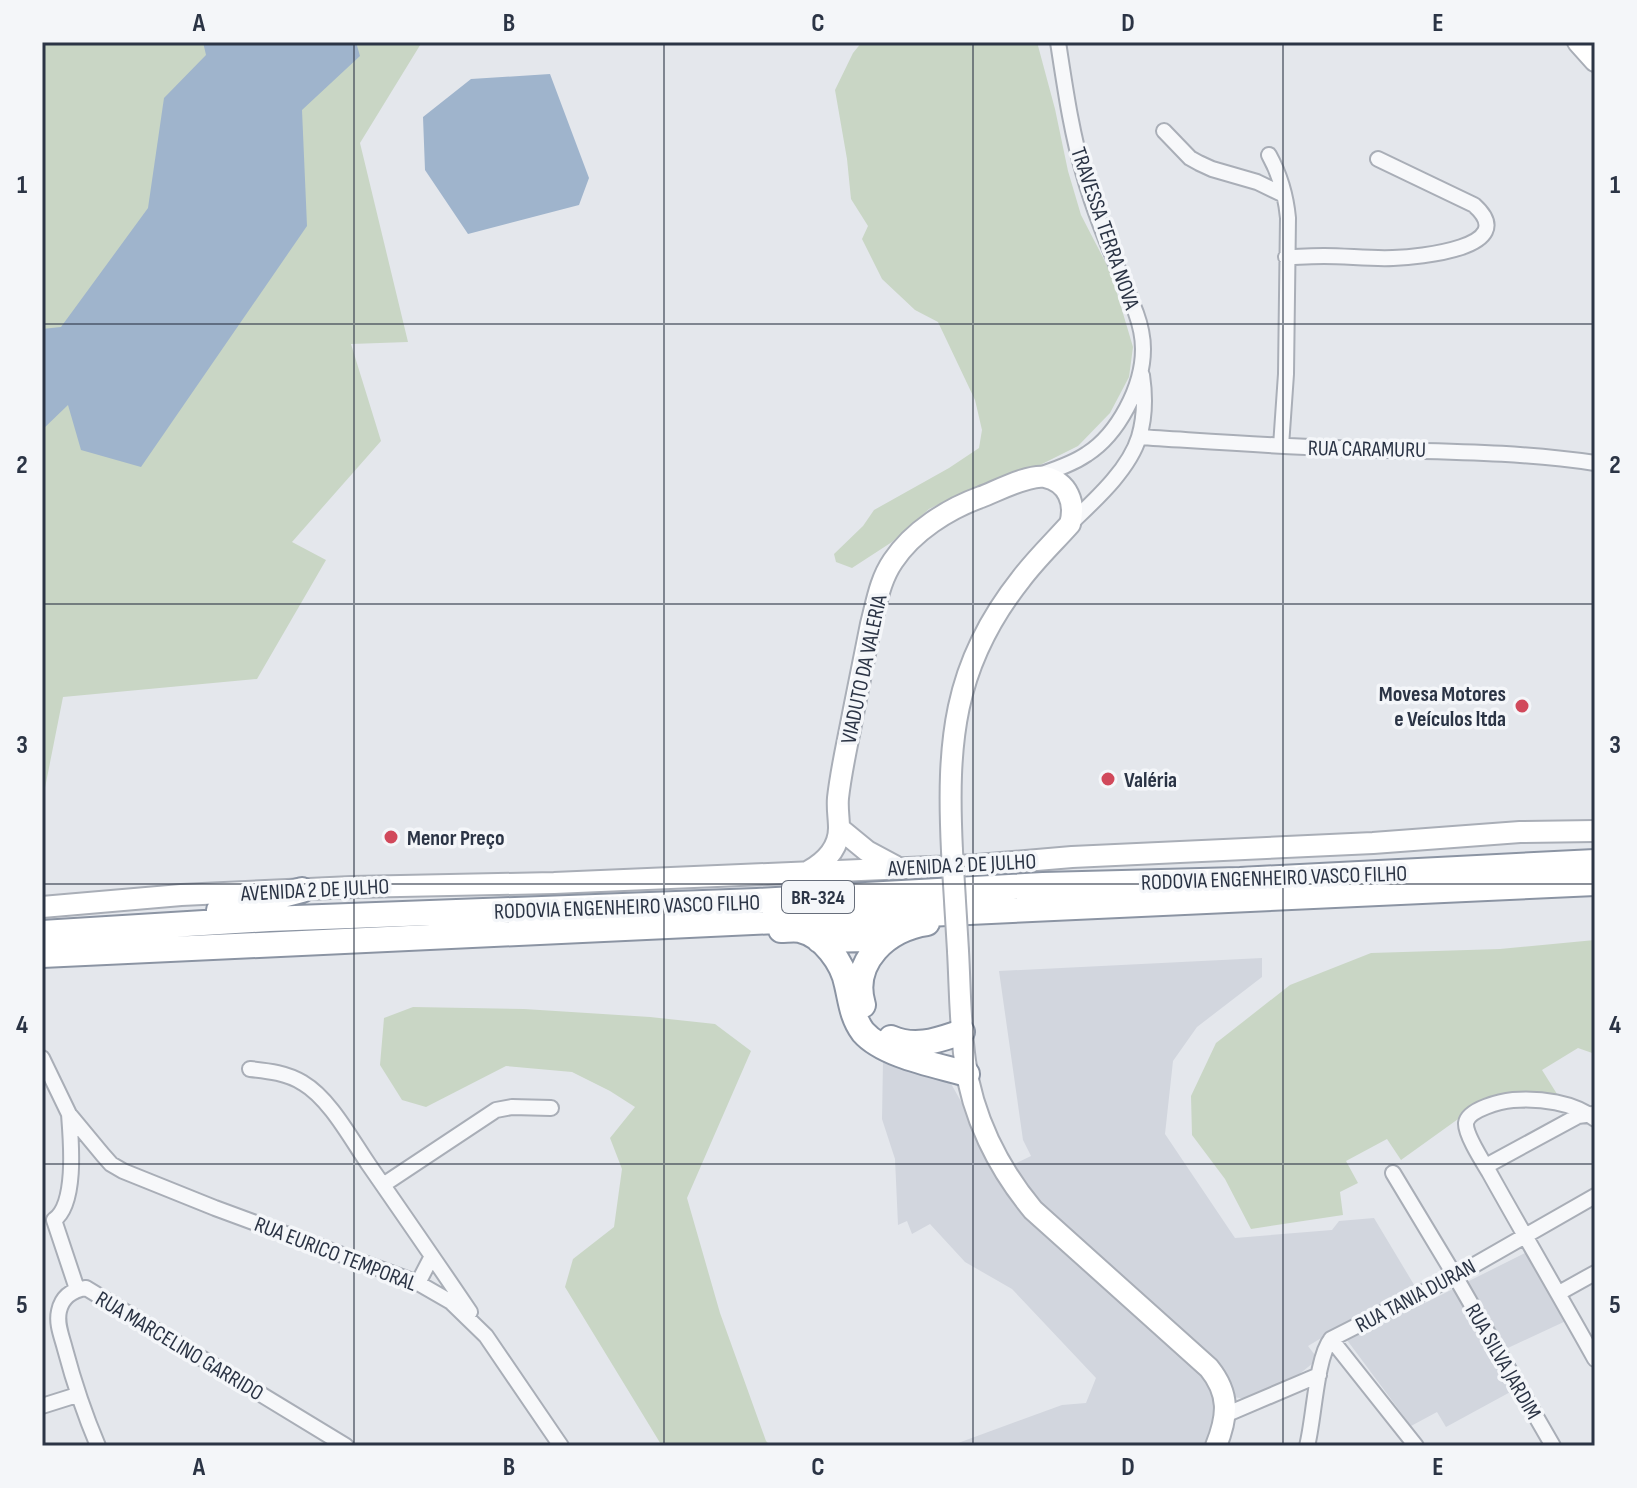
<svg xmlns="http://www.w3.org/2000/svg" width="1637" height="1488" viewBox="0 0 1637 1488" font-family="'Sofia Sans Condensed',sans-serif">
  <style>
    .built { fill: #d2d6de }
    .green { fill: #c9d6c5 }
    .water { fill: #9fb4cc }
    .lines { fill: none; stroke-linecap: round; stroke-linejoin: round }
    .minor-casing { stroke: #a9aeb7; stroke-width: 18 }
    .secondary-casing { stroke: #a9aeb7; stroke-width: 24 }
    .motorway-casing { stroke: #8b94a3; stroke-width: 28 }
    .minor { stroke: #f7f8fa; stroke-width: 14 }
    .secondary { stroke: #fff; stroke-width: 20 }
    .motorway { stroke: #fff; stroke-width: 24 }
    .secondary-bridge-casing { stroke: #a9aeb7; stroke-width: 24; stroke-linecap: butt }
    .secondary-bridge { stroke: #fff; stroke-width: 20 }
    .grid { fill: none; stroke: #2b3445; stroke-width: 2; stroke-opacity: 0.55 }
    .poi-dot { fill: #d1495b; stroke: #f4f6f9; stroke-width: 3 }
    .labels { text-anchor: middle; stroke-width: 7; stroke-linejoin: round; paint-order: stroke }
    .shield { fill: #f4f6f9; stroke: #676e7b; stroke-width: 2 }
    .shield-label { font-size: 20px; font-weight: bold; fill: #2b3445 }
    .street-label { font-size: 22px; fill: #2b3445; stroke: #f4f6f9 }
    .poi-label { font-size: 22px; font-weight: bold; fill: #2b3445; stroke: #f4f6f9; text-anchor: start }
    .neatline { fill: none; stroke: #2b3445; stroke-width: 3 }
    .grid-label { font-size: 26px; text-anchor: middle; font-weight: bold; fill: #2b3445 }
  </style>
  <rect width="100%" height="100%" fill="#e4e7ec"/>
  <path class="built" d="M1262,958V977L1197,1027L1173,1061L1165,1134L1235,1238L1332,1230L1339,1221L1374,1218L1425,1303L1527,1252L1568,1320L1495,1354L1514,1390L1446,1427L1437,1412L1411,1426L1338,1328L1308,1346L1318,1359L1292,1380L1247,1399L1218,1395L1212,1446H950L1062,1405L1086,1403L1096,1378L1012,1289L965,1262L930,1224L912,1234L907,1221L898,1225L895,1159L882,1119L883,1061L949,1080L973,1123L996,1173L1031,1156L1023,1140L999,971Z"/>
  <path class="green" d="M42,42H422L360,143L408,342L351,344L381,441L292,542L326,560L257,679L63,697L42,803Z
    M862,42H1037L1055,109L1068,171L1081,215L1111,273L1133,347L1129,377L1110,413L1078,446L1032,469L962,493L929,509L892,542L852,568L836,562L834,554L863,526L874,510L949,468L979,448L982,430L975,400L938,322L915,310L882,279L862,239L868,226L851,199L847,159L835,90L853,53Z
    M1595,940V1054L1578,1048L1542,1070L1557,1094L1508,1093L1486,1099L1401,1160L1387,1139L1346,1161L1358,1183L1340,1192L1343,1215L1251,1229L1225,1179L1192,1135L1191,1096L1216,1043L1290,985L1371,953L1500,949Z
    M413,1007L524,1009L650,1017L715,1024L751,1051L687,1198L720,1313L766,1441L771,1446H662L565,1287L573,1259L614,1227L622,1169L610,1138L635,1107L610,1091L572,1072L506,1066L426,1107L402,1100L380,1065L384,1018Z"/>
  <path class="water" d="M203,42H356L360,56L302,110L307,226L141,467L81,450L68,405L42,430V329L61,327L148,208L164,98L206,55Z
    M550,74L589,178L579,205L468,234L425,170L423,117L471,79Z"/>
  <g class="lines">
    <defs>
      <path id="minor" d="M1164,131L1190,158L1199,163L1212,169L1257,182L1284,195
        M1269,155C1280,175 1286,196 1288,218L1286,374L1281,446
        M1286,257C1299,257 1312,256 1324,256C1347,256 1370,259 1393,258C1418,257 1522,248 1474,205L1378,159
        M1139,437C1204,441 1269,446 1334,448C1421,452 1508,450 1595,463
        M1036,476C1053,470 1071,465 1087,454C1118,434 1143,387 1143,349C1143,336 1140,324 1136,313C1118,267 1097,222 1084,175C1071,131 1065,87 1058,42
        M1070,524C1094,501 1129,470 1139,437C1145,417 1145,395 1142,375
        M42,1058L69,1114L103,1155L111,1164L123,1171L215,1208L418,1283L451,1302L486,1336L561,1446
        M250,1069C269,1071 287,1073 303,1083C330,1099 351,1139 369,1165C403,1214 437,1263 470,1312
        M1595,1119C1573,1102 1540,1098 1513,1100C1502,1101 1468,1109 1466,1123C1465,1134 1483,1162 1489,1172C1524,1235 1560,1296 1595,1359
        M1486,1166L1578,1116L1593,1114
        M1393,1173L1455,1276L1553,1446
        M383,1185L496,1110L512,1107L551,1108
        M54,1220C77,1204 71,1140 69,1114
        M54,1220L77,1289
        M418,1283L432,1256
        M1559,1293L1595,1273
        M1331,1339L1416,1446
        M42,1406L77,1395
        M1225,1415L1319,1375
        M98,1446C84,1413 74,1383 65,1349C62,1337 56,1324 59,1311C62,1297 72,1290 86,1288L346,1446
        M1307,1446C1314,1420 1316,1358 1331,1339L1455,1276L1595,1196"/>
      <path id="secondary" d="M1578,42L1595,61
        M839,828L867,851L895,866
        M809,871C825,862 839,849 839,828C839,818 837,808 838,798C841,770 848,741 853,714C859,683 865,653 871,624C877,601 880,580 893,561C913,531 948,509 981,497C997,491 1029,474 1045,477C1068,482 1076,503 1070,524C1054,542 1036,559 1021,579C952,666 947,744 952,851
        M42,907L181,895L352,887L554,883L977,865L1072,857L1373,843L1520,832L1595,831
        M958,951C960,987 960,1025 965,1061C972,1116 998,1168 1033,1210L1209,1368C1230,1394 1228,1416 1216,1446"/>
      <path id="motorway" d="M219,910L234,908L302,890
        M781,930C787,930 794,929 800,930C823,935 843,963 847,985C851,1002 852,1017 863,1032C884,1056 937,1065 967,1074
        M42,933L269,919L757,901L1043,885L1240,880L1595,862
        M819,940L869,939L890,936
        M42,955L1595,883
        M863,1005C850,962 888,928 927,923
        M891,1038C916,1049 938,1040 962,1032"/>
    </defs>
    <use href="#minor" class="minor-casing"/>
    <use href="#secondary" class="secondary-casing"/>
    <use href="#motorway" class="motorway-casing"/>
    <use href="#minor" class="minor"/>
    <use href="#secondary" class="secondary"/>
    <use href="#motorway" class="motorway"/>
    <defs>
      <path id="secondary-bridge" d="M952,851L958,951"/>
    </defs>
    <use href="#secondary-bridge" class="secondary-bridge-casing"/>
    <use href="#secondary-bridge" class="secondary-bridge"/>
  </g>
  <path class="grid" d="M354,42V1446M664,42V1446M973,42V1446M1283,42V1446M42,324H1595M42,604H1595M42,884H1595M42,1164H1595"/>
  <g class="poi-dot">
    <circle cx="1522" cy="706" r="8"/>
    <circle cx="1108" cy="779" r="8"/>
    <circle cx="391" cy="837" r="8"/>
  </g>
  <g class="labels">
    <rect class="shield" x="782" y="881" width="72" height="32" rx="6"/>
    <g class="shield-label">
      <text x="818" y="904">BR-324</text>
    </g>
    <g class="street-label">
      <text transform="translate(1106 228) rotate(71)" y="8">TRAVESSA TERRA NOVA</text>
      <text transform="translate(1367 448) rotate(1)" y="8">RUA CARAMURU</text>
      <text transform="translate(863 669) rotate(-78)" y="8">VIADUTO DA VALERIA</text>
      <text transform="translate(962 864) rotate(-3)" y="8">AVENIDA 2 DE JULHO</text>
      <text transform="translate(1274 877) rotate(-2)" y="8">RODOVIA ENGENHEIRO VASCO FILHO</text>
      <text transform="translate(315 889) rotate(-3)" y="8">AVENIDA 2 DE JULHO</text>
      <text transform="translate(627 906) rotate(-2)" y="8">RODOVIA ENGENHEIRO VASCO FILHO</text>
      <text transform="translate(336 1253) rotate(21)" y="8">RUA EURICO TEMPORAL</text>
      <text transform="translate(1415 1295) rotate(-28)" y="8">RUA TANIA DURAN</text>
      <text transform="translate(180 1345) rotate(31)" y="8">RUA MARCELINO GARRIDO</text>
      <text transform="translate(1504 1361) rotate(60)" y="8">RUA SILVA JARDIM</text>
    </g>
    <g class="poi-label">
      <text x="1506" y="701" text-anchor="end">Movesa Motores<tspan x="1506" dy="25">e Veículos ltda</tspan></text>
      <text x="1124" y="787">Valéria</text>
      <text x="407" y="845">Menor Preço</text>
    </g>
  </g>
  <rect width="1637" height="1488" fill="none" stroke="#f4f6f9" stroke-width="88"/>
  <rect x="44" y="44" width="1549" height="1400" class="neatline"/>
  <g class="grid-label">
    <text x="199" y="31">A</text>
    <text x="509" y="31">B</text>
    <text x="818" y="31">C</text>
    <text x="1128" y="31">D</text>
    <text x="1438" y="31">E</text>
    <text x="22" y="193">1</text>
    <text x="1615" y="193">1</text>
    <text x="22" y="473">2</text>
    <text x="1615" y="473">2</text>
    <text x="22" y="753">3</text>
    <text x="1615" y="753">3</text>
    <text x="22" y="1033">4</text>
    <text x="1615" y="1033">4</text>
    <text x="22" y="1313">5</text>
    <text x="1615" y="1313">5</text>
    <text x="199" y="1475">A</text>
    <text x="509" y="1475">B</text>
    <text x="818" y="1475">C</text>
    <text x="1128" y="1475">D</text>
    <text x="1438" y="1475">E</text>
  </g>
</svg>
